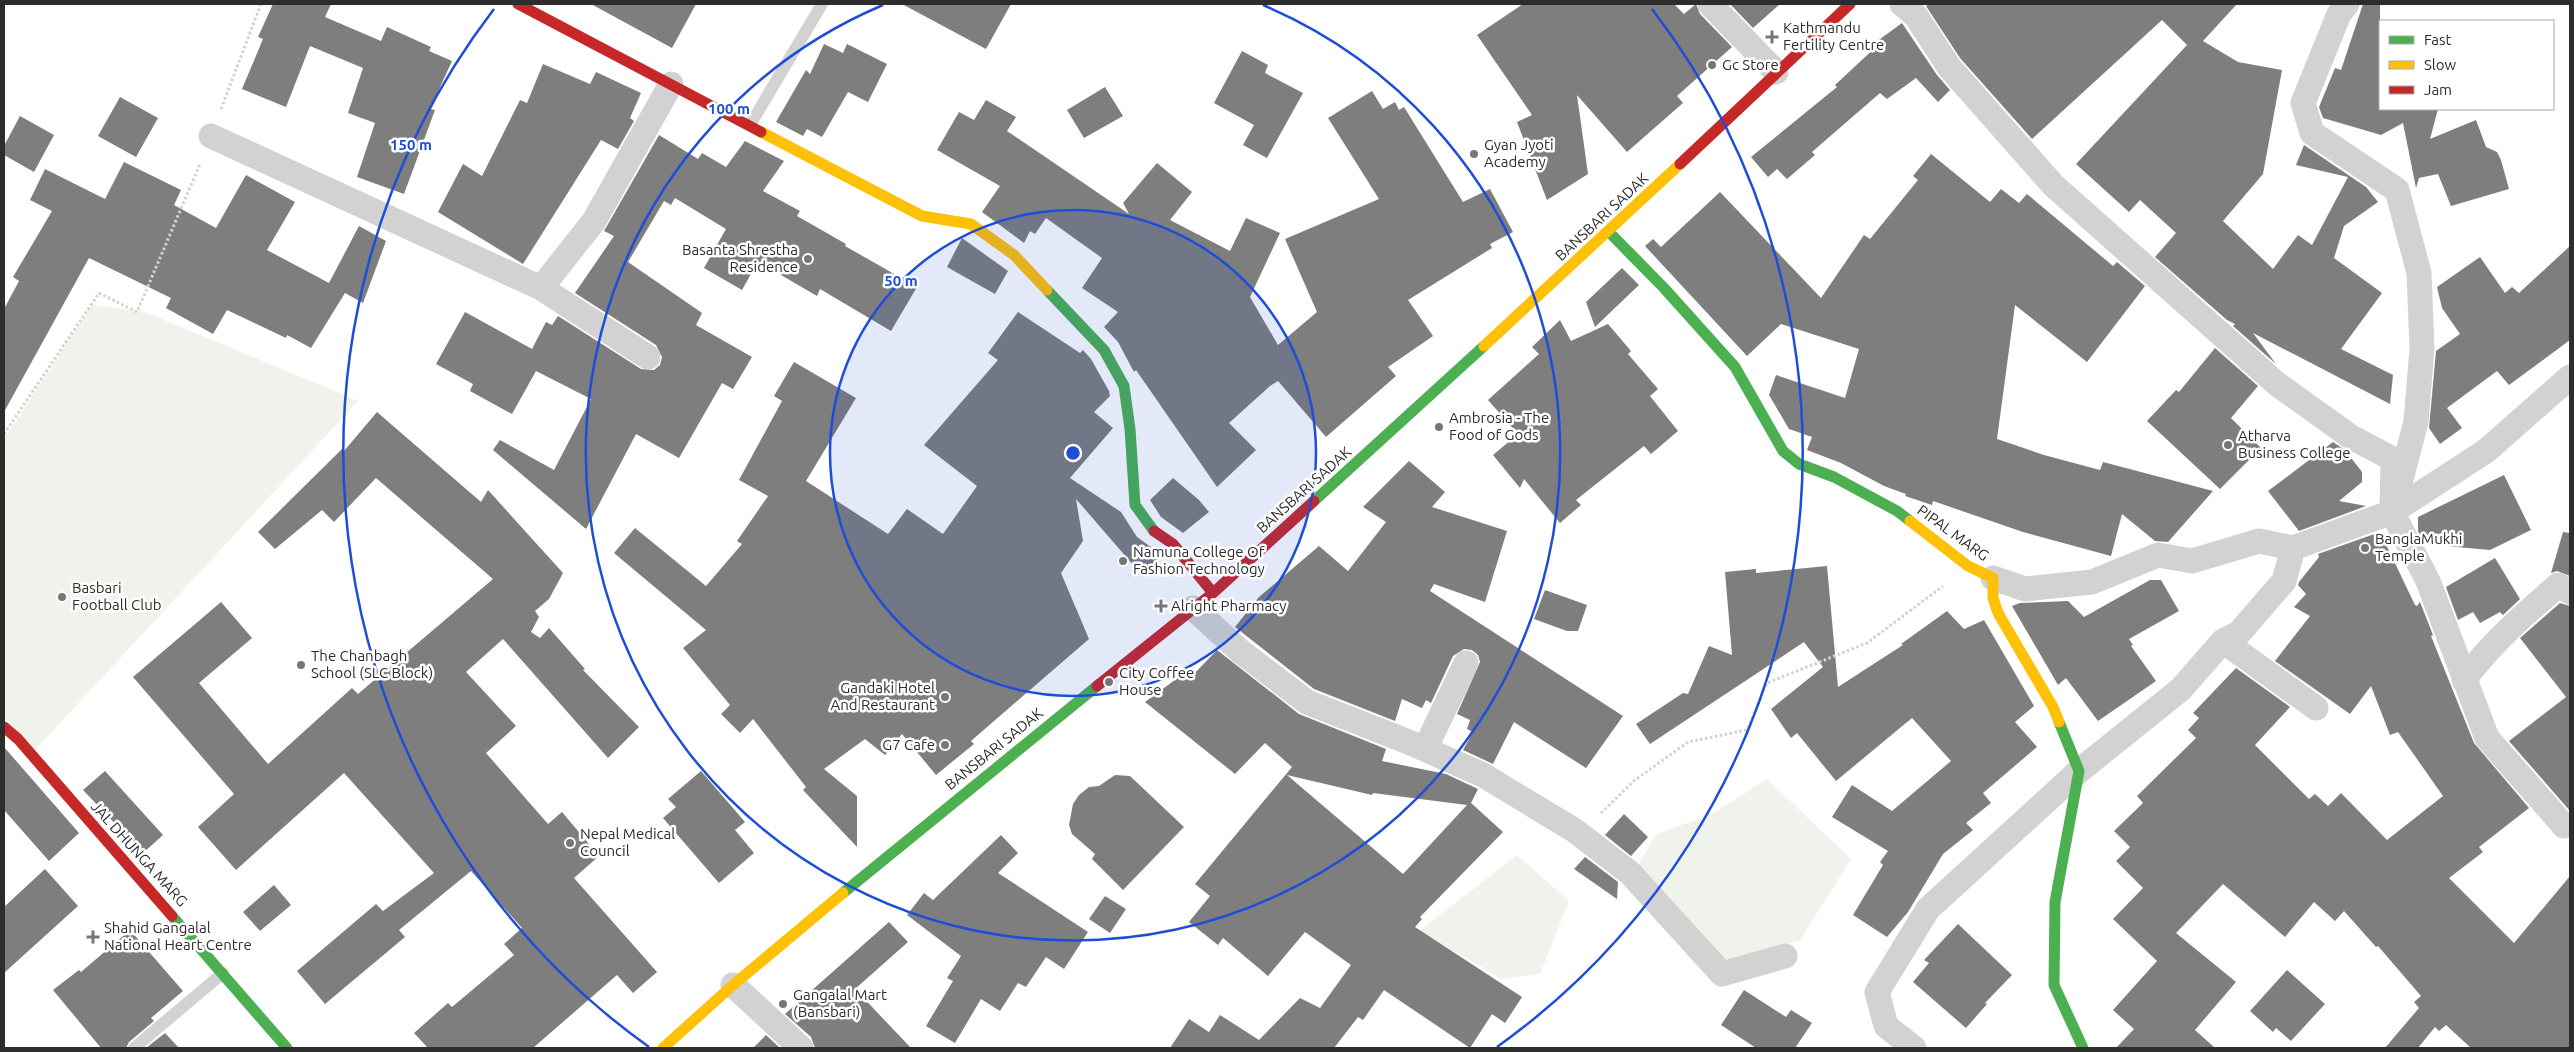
<svg xmlns="http://www.w3.org/2000/svg" width="2574" height="1052" viewBox="0 0 2574 1052" font-family="Ubuntu,sans-serif">
  <style>
    .green { fill: #f0f3eb }
    .building { fill: #7e7e7e; fill-rule: evenodd }
    .lines { fill: none; stroke-linecap: round; stroke-linejoin: round }
    .path { stroke: #d2d2d2; stroke-width: 3; stroke-dasharray: 2.5 2.5; stroke-linecap: butt }
    .lane { stroke: #d2d2d2; stroke-width: 12 }
    .street { stroke: #d2d2d2; stroke-width: 25 }
    .fast { stroke: #4caf50; stroke-width: 11 }
    .slow { stroke: #ffc107; stroke-width: 11 }
    .jam { stroke: #c62828; stroke-width: 11 }
    .ring { fill: none; stroke: #1d4ed8; stroke-width: 2.5 }
    .poi-dot { fill: #767676; stroke: #fff; stroke-width: 2 }
    .labels { text-anchor: middle; stroke-width: 5; stroke-linejoin: round; paint-order: stroke }
    .poi-label { font-size: 15px; fill: #2d2d2d; stroke: #fff; text-anchor: start }
    .street-label { font-size: 15px; fill: #2d2d2d; stroke: #fff }
    .centre { fill: #1d4ed8; stroke: #fff; stroke-width: 2.5 }
    .ring-label { font-size: 15px; text-anchor: middle; font-weight: bold; fill: #1d4ed8; stroke: #fff; stroke-width: 5; stroke-linejoin: round; paint-order: stroke }
  </style>
  <rect width="100%" height="100%" fill="#fff"/>
  <path class="green" d="M92,305L145,312L358,401L35,750L4,717V439Z
    M1767,779L1851,859L1800,940L1706,969L1633,890L1640,861L1657,834L1712,814Z
    M1517,855L1569,901L1540,974L1502,979L1419,931Z"/>
  <path class="building" d="M273,4H331L325,17L381,41L387,27L431,47L429,51L452,61L430,109L435,110L404,194L357,177L375,123L348,113L363,68L310,46L286,107L242,89L263,39L258,37Z
    M591,4H696L672,48Z
    M902,4H1011L986,49Z
    M1523,4H1674L1684,14L1696,4L1700,14L1732,47L1677,96L1683,103L1627,152L1577,95L1588,174L1547,200L1517,122L1532,115L1477,35Z
    M1730,4H1780L1753,28Z
    M1929,4H2237L2203,41L2238,62L2282,70L2263,174L2223,221L2273,269L2298,235L2312,245L2348,177L2296,165L2304,145L2366,187L2378,202L2344,226L2334,258L2382,293L2341,349L2393,375L2390,404L2253,333L2276,364L2233,326L2235,324L2227,320L2155,257L2176,233L2140,200L2129,212L2076,164L2187,45L2162,20L2032,139L1960,58L1926,6Z
    M2363,4H2380V109H2438L2430,139L2476,120L2486,147L2497,152L2501,160L2509,189L2451,206L2438,174L2419,178L2416,188L2403,123L2381,135L2323,118L2319,107L2335,68L2341,70Z
    M1902,23L1937,75L1950,90L1938,102L1916,78L1887,99L1880,93L1812,152L1815,155L1787,179L1777,169L1768,177L1751,157L1837,87L1835,85L1878,45L1876,42Z
    M824,44L843,53L847,44L887,64L868,102L848,92L822,137L807,129L803,136L776,122L806,70L810,74Z
    M1242,51L1268,65L1265,73L1303,93L1267,158L1243,145L1254,125L1214,103Z
    M543,64L590,84L596,72L641,93L630,118L634,121L618,149L601,140L523,264L438,212L463,164L482,176L520,100L527,103Z
    M1105,87L1123,116L1084,138L1067,110Z
    M1372,91L1383,109L1395,102L1399,110L1404,107L1463,202L1490,189L1513,232L1490,244L1492,248L1408,300L1433,336L1388,367L1396,376L1326,437L1278,381L1270,386L1229,423L1256,450L1217,487L1136,370L1134,372L1118,342L1104,327L1118,312L1082,288L1102,258L1046,218L1035,234L1030,231L1024,243L982,212L1000,186L937,150L959,112L974,120L986,100L1016,117L1007,131L1129,214L1123,203L1157,163L1192,192L1170,220L1230,251L1246,218L1280,233L1250,297L1278,345L1317,312L1285,239L1379,199L1328,118Z
    M120,97L158,118L136,157L98,136Z
    M20,116L54,135L34,172L4,155V146Z
    M659,135L698,159L702,153L726,167L745,141L784,161L763,191L800,211L797,216L846,244L845,246L917,287L891,331L820,289L817,296L769,268L767,271L756,265L742,290L704,268L726,229L675,198L671,205L664,201L628,262L702,313L696,325L752,357L733,389L722,383L679,458L636,434L586,529L493,450L500,440L554,470L591,399L536,371L512,414L470,391L473,384L436,364L465,312L532,349L546,322L552,325L558,316L641,369L654,370L660,365L662,357L656,345L575,293L614,236L604,231Z
    M1931,154L1990,202L2001,189L2019,203L2027,194L2113,266L2117,262L2145,286L2087,362L2015,305L1997,439L2044,455L2100,470L2103,462L2213,491L2168,542L2155,541L2122,514L2111,556L2023,532L1933,501L1932,505L1905,496L1906,494L1884,486L1841,463L1807,450L1812,437L1789,429L1769,395L1776,375L1845,398L1859,349L1781,324L1747,356L1645,246L1653,239L1661,247L1720,192L1821,298L1864,235L1870,239L1918,180L1913,176Z
    M124,162L181,190L174,205L216,228L246,175L295,202L267,250L329,283L359,226L386,241L363,303L345,293L311,348L287,335L286,338L227,310L213,334L166,308L171,298L89,258L4,412V309L19,281L13,277L52,211L30,200L45,169L105,199Z
    M962,238L1008,271L995,294L947,267Z
    M2570,246V340L2509,385L2497,371L2447,408L2462,428L2440,444L2429,428L2436,351L2460,334L2442,308L2437,287L2480,257L2505,293L2512,287L2519,293Z
    M1622,268L1639,285L1595,327L1586,302Z
    M1018,312L1080,353L1083,350L1091,359L1109,391L1110,396L1094,412L1113,428L1070,478L1121,512L1137,537L1162,555L1141,574L1076,499L1083,541L1061,573L1089,639L971,741L974,744L936,775L902,734L885,755L865,739L824,769L857,796V847L803,790L806,787L753,719L740,733L721,714L730,705L683,648L706,630L614,553L635,528L706,586L742,544L737,541L768,496L739,480L782,401L774,396L794,362L856,398L806,481L888,534L907,509L943,534L977,486L924,445L998,360L988,353Z
    M1560,320L1571,341L1608,324L1631,351L1628,354L1658,389L1650,396L1678,431L1651,454L1644,446L1576,500L1581,505L1560,523L1524,479L1520,488L1493,455L1518,434L1488,400L1539,354L1532,347Z
    M2215,348L2258,386L2231,418L2261,448L2220,489L2147,421L2176,390L2179,392Z
    M377,412L481,502L488,490L563,573L549,599L535,611L539,617L531,632L540,638L549,628L585,669L583,670L639,727L608,758L503,639L466,672L516,726L486,753L548,824L562,812L599,856L574,878L657,972L633,993L617,975L533,1048H428L414,1033L448,1003L452,1007L514,955L504,944L522,928L471,871L399,930L405,937L325,1004L297,971L376,904L383,911L434,873L344,773L236,870L198,827L234,794L133,677L221,602L252,638L199,683L268,764L352,688L358,694L493,579L376,478L334,522L322,510L275,549L258,532L342,449L344,451Z
    M2333,442L2345,450L2362,472V482L2339,501L2366,506L2299,531L2268,491Z
    M1409,461L1445,492L1432,507L1507,531L1485,602L1434,584L1430,591L1623,716L1586,768L1514,722L1493,764L1463,750L1473,732L1467,729L1470,720L1457,714L1480,662L1478,655L1472,650L1464,649L1453,656L1431,703L1426,700L1422,708L1402,699L1395,721L1314,689L1235,627L1259,597L1319,546L1348,571L1386,522L1363,507Z
    M2504,475L2531,530L2490,550L2425,544L2418,531V517Z
    M1173,478L1199,500L1209,512L1183,533L1161,517L1150,500Z
    M2380,532L2415,605L2417,606L2420,602L2433,635L2431,636L2474,743L2529,808L2479,847L2483,852L2449,878L2514,943L2570,876V1048H2471L2446,1025L2439,1031L2435,1027L2418,1048H2385L2419,1008L2414,1002L2421,996L2378,946L2376,947L2344,911L2335,921L2314,902L2285,937L2223,884L2176,933L2236,982L2195,1030L2215,1048H2116L2134,1029L2113,1010L2157,961L2113,919L2143,888L2116,861L2130,847L2114,831L2143,803L2137,796L2196,738L2188,730L2199,718L2193,713L2236,668L2290,707L2255,745L2309,799L2315,794L2328,806L2341,793L2387,840L2443,796L2398,732L2390,735L2371,686L2350,714L2275,661L2310,616L2294,607L2306,594L2298,585L2299,582L2319,557L2318,554Z
    M2563,532L2570,533V576L2557,571L2551,573Z
    M2495,558L2520,599L2503,615L2500,612L2480,623L2473,612L2458,620L2446,587Z
    M1827,566L1838,687L1903,645L1901,644L1947,611L1964,629L1984,620L2034,706L2015,722L2037,747L1983,793L1991,803L1966,823L1973,830L1943,854L1908,912L1887,937L1853,915L1883,865L1880,862L1888,851L1832,817L1852,785L1892,811L1951,761L1912,718L1836,781L1797,733L1791,738L1771,709L1823,667L1804,642L1650,744L1636,724L1683,693L1688,694L1709,646L1732,655L1725,572L1756,569V573Z
    M2150,580H2161L2179,611L2129,639L2133,645L2131,646L2156,681L2098,721L2066,678L2058,685L2012,606L2020,603L2068,601L2084,617Z
    M1545,590L1587,605L1578,631H1567L1534,619Z
    M2560,603L2570,606V811L2509,741L2566,697L2520,638Z
    M1217,650L1299,714L1386,749L1382,761L1446,774L1478,789L1471,803L1503,832L1420,917L1422,919L1415,927L1522,997L1505,1023L1492,1014L1470,1048L1384,990L1363,1020L1358,1017L1334,1048H1170L1189,1019L1209,1032L1220,1015L1259,1040L1300,998L1320,1008L1351,965L1305,932L1268,976L1223,938L1218,945L1189,922L1210,896L1195,884L1292,767L1265,743L1235,774L1145,702L1187,671L1191,677ZM1287,775L1372,795L1373,793L1467,805L1403,874Z
    M4,747L79,833L49,861L4,810Z
    M105,771L163,835L143,853L83,790Z
    M701,771L745,822L735,830L754,853L719,883L663,818L676,807L668,799Z
    M1115,775L1130,776L1184,827L1123,890L1092,859L1095,854L1072,834L1069,825L1073,804L1079,795L1089,787L1099,786Z
    M1624,814L1648,837L1631,856L1605,835Z
    M1001,835L1018,853L998,873L1088,932L1064,969L1046,957L1026,987L1018,983L1000,1011L981,999L955,1043L926,1026L953,981L947,978L961,956L907,915L924,893L933,900Z
    M1585,857L1618,882L1617,899L1574,869Z
    M45,869L78,906L4,973V907Z
    M274,885L291,905L260,931L243,912Z
    M1105,896L1126,909L1110,933L1089,919Z
    M889,922L908,942L855,989L911,1048H815L811,1037L785,1014Z
    M1958,924L2012,975L1985,1003L1987,1004L1966,1028L1913,982L1929,963L1924,960Z
    M130,930L183,991L151,1018L154,1021L129,1042L126,1048H101L53,990L79,970L81,972Z
    M2287,970L2325,1004L2291,1041L2276,1028L2273,1032L2250,1011Z
    M1744,990L1786,1017L1791,1010L1812,1023L1795,1048H1756L1721,1025Z
    M165,1033L179,1048H146Z
    M766,1035L780,1048H753Z"/>
  <g class="lines">
    <path class="path" d="M221,109L261,4
      M4,434L99,293L137,312L200,164
      M1601,813L1635,780L1688,742L1747,730L1767,683L1867,643L1943,586"/>
    <path class="lane" d="M750,125L822,4
      M134,1048L223,973"/>
    <path class="street" d="M1710,4L1776,72
      M1902,4L1916,16L1949,67L2053,185L2277,384L2351,437L2393,459L2392,512
      M2347,4L2339,14L2303,103L2312,133L2397,190L2419,273L2422,348L2416,422L2400,483
      M211,136L541,288L648,357
      M541,288L594,221L671,84
      M1993,578L2025,589L2092,582L2158,555L2192,561L2259,541L2293,548L2392,512
      M1193,608L1240,651L1307,702L1411,743L1483,775L1574,830L1630,873L1722,974L1785,956
      M2223,641L2316,708
      M2464,680C2491,643 2524,615 2558,585L2570,592
      M1425,749L1466,663
      M2564,826L2487,738L2428,581L2392,512L2486,451L2570,377
      M733,985L801,1048
      M1914,1048L1886,1026L1877,992L1928,909L2079,771L2181,689L2223,641L2239,633L2284,581L2293,548"/>
    <path class="fast" d="M1609,232L1664,288L1735,367L1783,451L1799,464L1834,477L1897,511L1910,521
      M1047,290L1104,350L1124,386L1130,429L1135,505L1154,531
      M1314,501L1484,346
      M2059,722L2079,771L2055,902L2054,985L2083,1048
      M843,893L1097,686
      M172,916L287,1048"/>
    <path class="slow" d="M761,132L922,216L971,224L1014,255L1047,290
      M1484,346L1680,164
      M1910,521L1968,566L1993,578V598L1998,613L2053,707L2059,722
      M663,1048L733,985L843,893"/>
    <path class="jam" d="M518,4L761,132
      M1680,164L1850,4
      M1154,531L1173,544L1213,593
      M1097,686L1213,593L1314,501
      M4,727L18,739L172,916"/>
  </g>
  <circle cx="1073" cy="453" r="243" fill="#1d4ed8" fill-opacity=".12"/>
  <g class="ring">
    <circle cx="1073" cy="453" r="243"/>
    <path d="M1263 5A487 487 0 1 1 883 5"/>
    <path d="M649 1047A730 730 0 0 1 494 9M1652 9A730 730 0 0 1 1497 1047"/>
  </g>
  <g class="poi-dot">
    <path d="M1769.5 29.5h5v5h5v5h-5v5h-5v-5h-5v-5h5z"/>
    <circle cx="1712" cy="65" r="5"/>
    <circle cx="1474" cy="154" r="5"/>
    <circle cx="808" cy="259" r="5"/>
    <circle cx="1439" cy="427" r="5"/>
    <circle cx="2228" cy="445" r="5"/>
    <circle cx="2365" cy="548" r="5"/>
    <circle cx="1123" cy="561" r="5"/>
    <circle cx="62" cy="597" r="5"/>
    <path d="M1158.5 598.5h5v5h5v5h-5v5h-5v-5h-5v-5h5z"/>
    <circle cx="301" cy="665" r="5"/>
    <circle cx="1109" cy="682" r="5"/>
    <circle cx="945" cy="697" r="5"/>
    <circle cx="945" cy="745" r="5"/>
    <circle cx="570" cy="843" r="5"/>
    <path d="M90.5 929.5h5v5h5v5h-5v5h-5v-5h-5v-5h5z"/>
    <circle cx="783" cy="1004" r="5"/>
  </g>
  <g class="labels">
    <g class="poi-label">
      <text x="1783" y="33">Kathmandu<tspan x="1783" dy="17">Fertility Centre</tspan></text>
      <text x="1722" y="70">Gc Store</text>
      <text x="1484" y="150">Gyan Jyoti<tspan x="1484" dy="17">Academy</tspan></text>
      <text x="798" y="255" text-anchor="end">Basanta Shrestha<tspan x="798" dy="17">Residence</tspan></text>
      <text x="1449" y="423">Ambrosia - The<tspan x="1449" dy="17">Food of Gods</tspan></text>
      <text x="2238" y="441">Atharva<tspan x="2238" dy="17">Business College</tspan></text>
      <text x="2375" y="544">BanglaMukhi<tspan x="2375" dy="17">Temple</tspan></text>
      <text x="1133" y="557">Namuna College Of<tspan x="1133" dy="17">Fashion Technology</tspan></text>
      <text x="72" y="593">Basbari<tspan x="72" dy="17">Football Club</tspan></text>
      <text x="1171" y="611">Alright Pharmacy</text>
      <text x="311" y="661">The Chanbagh<tspan x="311" dy="17">School (SLC Block)</tspan></text>
      <text x="1119" y="678">City Coffee<tspan x="1119" dy="17">House</tspan></text>
      <text x="935" y="693" text-anchor="end">Gandaki Hotel<tspan x="935" dy="17">And Restaurant</tspan></text>
      <text x="935" y="750" text-anchor="end">G7 Cafe</text>
      <text x="580" y="839">Nepal Medical<tspan x="580" dy="17">Council</tspan></text>
      <text x="104" y="933">Shahid Gangalal<tspan x="104" dy="17">National Heart Centre</tspan></text>
      <text x="793" y="1000">Gangalal Mart<tspan x="793" dy="17">(Bansbari)</tspan></text>
    </g>
    <g class="street-label">
      <text transform="translate(1602 217) rotate(-43)" y="5">BANSBARI SADAK</text>
      <text transform="translate(1304 490) rotate(-42)" y="5">BANSBARI SADAK</text>
      <text transform="translate(1953 533) rotate(36)" y="5">PIPAL MARG</text>
      <text transform="translate(994 749) rotate(-39)" y="5">BANSBARI SADAK</text>
      <text transform="translate(139 854) rotate(48)" y="5">JAL DHUNGA MARG</text>
    </g>
  </g>
  <circle cx="1073" cy="453" r="8" class="centre"/>
  <g class="ring-label">
    <text x="729" y="114">100 m</text>
    <text x="411" y="150">150 m</text>
    <text x="901" y="286">50 m</text>
  </g>
  <rect width="2574" height="1052" fill="none" stroke="#2d2d2d" stroke-width="10"/>
  <rect x="2379" y="20" width="175" height="90" fill="#ffffff" stroke="#ababab"/>
  <rect x="2389" y="36" width="25" height="8" fill="#4caf50" stroke="#ababab"/>
  <text x="2424" y="45" font-size="15" fill="#2d2d2d">Fast</text>
  <rect x="2389" y="61" width="25" height="8" fill="#ffc107" stroke="#ababab"/>
  <text x="2424" y="70" font-size="15" fill="#2d2d2d">Slow</text>
  <rect x="2389" y="86" width="25" height="8" fill="#c62828" stroke="#ababab"/>
  <text x="2424" y="95" font-size="15" fill="#2d2d2d">Jam</text>
</svg>
